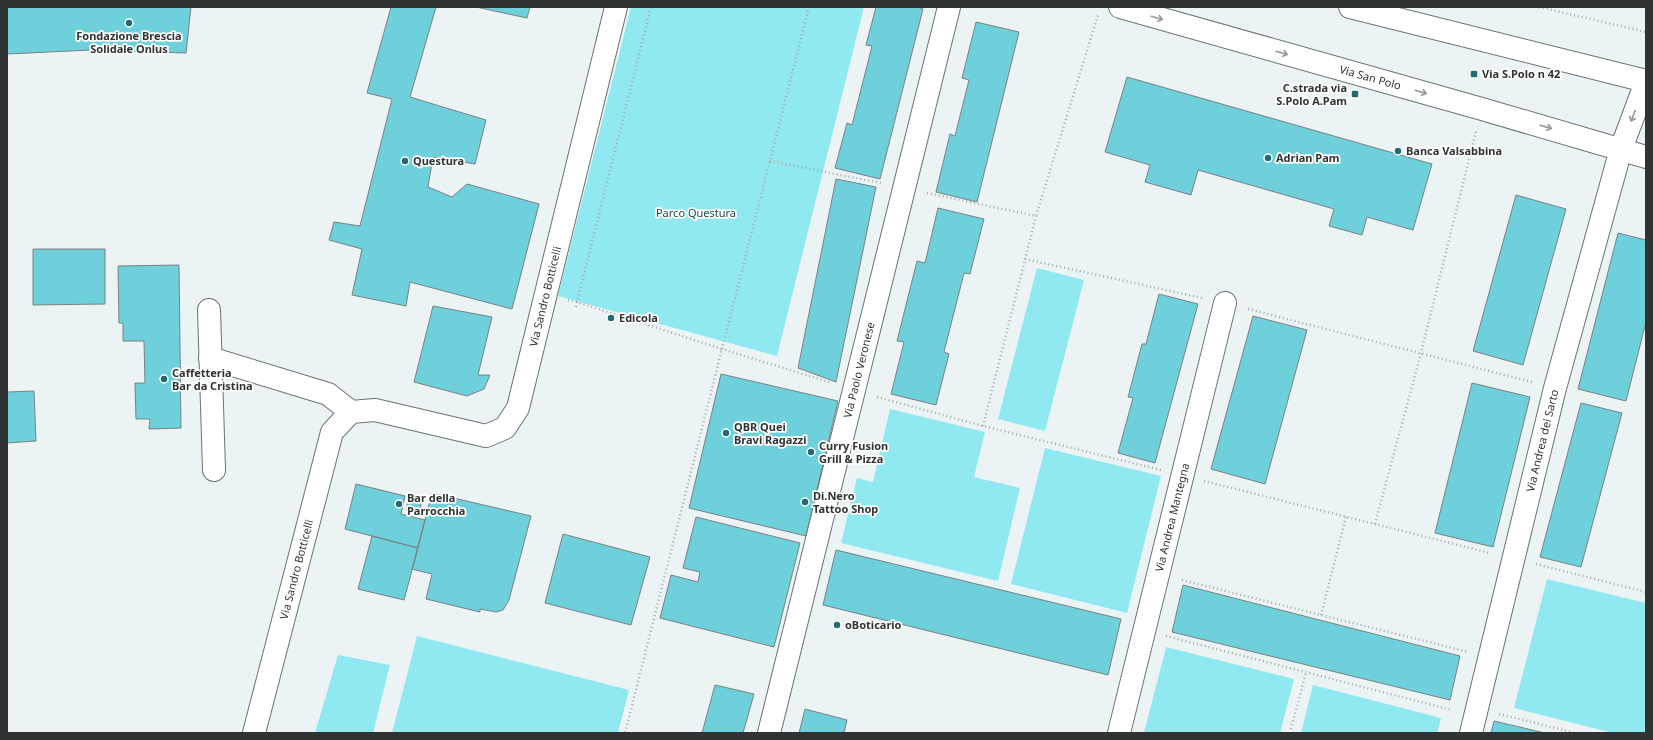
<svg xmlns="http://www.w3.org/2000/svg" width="1653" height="740" viewBox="0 0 1653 740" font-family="'Noto Sans',sans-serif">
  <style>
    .green { fill: #90e8f1 }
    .building { fill: #6ed0da; stroke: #7a8283 }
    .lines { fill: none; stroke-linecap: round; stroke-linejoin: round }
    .street-casing { stroke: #6b7273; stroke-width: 24 }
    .secondary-casing { stroke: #6b7273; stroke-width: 24 }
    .path { stroke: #a5abac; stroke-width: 2.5; stroke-dasharray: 1 3; stroke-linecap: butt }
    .street { stroke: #fff; stroke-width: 22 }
    .secondary { stroke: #fff; stroke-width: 22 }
    .oneway { stroke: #989999 }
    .poi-dot { fill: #216c73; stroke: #fff; stroke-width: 1.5 }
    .labels { text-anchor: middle; stroke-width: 3.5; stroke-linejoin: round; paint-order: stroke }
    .poi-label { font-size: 11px; font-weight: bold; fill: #303333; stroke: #fff; text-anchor: start }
    .street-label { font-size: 11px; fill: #303333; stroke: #fff }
    .park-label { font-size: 11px; fill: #1b484c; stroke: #fff }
  </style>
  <rect width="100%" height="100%" fill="#ebf3f4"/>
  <path class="green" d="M631,7H864L777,356L558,296Z
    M1037,268L1084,280L1045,431L998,419Z
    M890,409L985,432L974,477L1020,488L998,581L841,543L857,478L873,482Z
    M1045,448L1161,476L1127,613L1011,584Z
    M1547,579L1646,603V727L1644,733H1613L1514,708Z
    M417,636L629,690L618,733H392Z
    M1166,647L1294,679L1280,733H1144Z
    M338,655L390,665L373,733H315Z
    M1313,685L1441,718L1437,733H1301Z"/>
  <path class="building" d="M7,7H191L186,53L91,50L7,54Z
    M389,7H436L410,97L486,120L475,164L433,157L428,187L452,197L467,184L539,204L512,309L410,282L406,306L352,295L362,249L329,240L334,222L360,226L392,99L367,93L391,7Z
    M476,7H530L527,18Z
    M876,7H917L923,9L880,179L835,168L847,123L852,125L872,46L866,45Z
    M976,22L1019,32L977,202L936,192L950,134L955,136L969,80L962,78Z
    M1127,77L1432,164L1413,230L1367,217L1362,235L1329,226L1334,209L1198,170L1191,195L1145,182L1150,165L1105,152Z
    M836,179L876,187L836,382L798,368Z
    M1516,195L1566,209L1523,365L1473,351Z
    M938,208L984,219L970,274L964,273L944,352L949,354L936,405L891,394L904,342L897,341L917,261L925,263Z
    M1618,233L1646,240V322L1626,401L1578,389Z
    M33,249H105V304L33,305Z
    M179,265L181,428L149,429L150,419H136L135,383H145L144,341H123V323H119L118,266Z
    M1159,294L1198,304L1155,463L1118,453L1133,398L1128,397L1142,344H1146Z
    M433,306L492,317L478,375H490L484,389L467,396L414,382Z
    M1253,316L1307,330L1265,484L1211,469Z
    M721,374L838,401L806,536L689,508Z
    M1472,383L1530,397L1493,547L1435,533Z
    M34,391L36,441L7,443V392Z
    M1581,403L1622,413L1581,567L1540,557Z
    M356,484L405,496L401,514L425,520L418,548L345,529Z
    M432,493L531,516L509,600L503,610L496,612L480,609V612L426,599L432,574L412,569Z
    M409,496L422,500L419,513L406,510Z
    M696,517L800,543L774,647L660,618L671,575L698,582L700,572L683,568Z
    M563,534L650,557L631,625L545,603Z
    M372,536L418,548L404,600L358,589Z
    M836,550L1121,619L1108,675L823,605Z
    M1183,585L1460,656L1450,700L1172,632Z
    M715,685L754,694L743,733H702Z
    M805,709L847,720L844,733H799Z
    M1494,721L1545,733H1491Z"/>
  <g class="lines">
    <defs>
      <g id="street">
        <path id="s1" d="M1120,7L1482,109L1646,157"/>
        <path d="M209,310L214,470"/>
        <path d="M210,358L328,394L351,412"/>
        <path id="s2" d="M254,733L332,432L351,412L375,410L486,436L505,428L518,408L616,7"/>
        <path id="s3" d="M769,733L949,7"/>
        <path id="s4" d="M1119,733L1225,303"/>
        <path id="s5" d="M1471,733L1555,388L1621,149L1646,82"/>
      </g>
      <path id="secondary" d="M1350,7L1646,81"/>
    </defs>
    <use href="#street" class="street-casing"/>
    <use href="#secondary" class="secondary-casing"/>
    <path class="path" d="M809,7L722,349L832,383
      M1539,7L1646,32
      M770,161L881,183
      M927,193L1036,216L1098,15
      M1025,259L1202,298
      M568,300L577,302L651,7
      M576,307L577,302L722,349L625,733
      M1248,309L1532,382
      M877,397L983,426L1161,470
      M983,426L1036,216
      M1204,481L1490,553
      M1375,524L1421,353L1476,131
      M1536,564L1646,592
      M1182,580L1468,652
      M1321,615L1346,517
      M1166,636L1452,710
      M1499,714L1575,733
      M1290,733L1306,672"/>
    <use href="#street" class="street"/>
    <use href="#secondary" class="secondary"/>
  </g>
  <defs><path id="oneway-shaft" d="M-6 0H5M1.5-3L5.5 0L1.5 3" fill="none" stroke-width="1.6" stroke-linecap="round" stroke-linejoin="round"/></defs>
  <g class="oneway">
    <use href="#oneway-shaft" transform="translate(1157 18) rotate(16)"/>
    <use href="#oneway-shaft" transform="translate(1282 53) rotate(16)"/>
    <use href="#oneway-shaft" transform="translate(1421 92) rotate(16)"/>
    <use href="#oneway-shaft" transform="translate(1633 116) rotate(111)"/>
    <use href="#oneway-shaft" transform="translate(1546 127) rotate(16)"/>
  </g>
  <g class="poi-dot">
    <circle cx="129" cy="23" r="4"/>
    <rect x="1470" y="70" width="8" height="8" rx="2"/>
    <rect x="1351" y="90" width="8" height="8" rx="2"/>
    <circle cx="1398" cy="151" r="4"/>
    <circle cx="1268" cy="158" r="4"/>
    <circle cx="405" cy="161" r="4"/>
    <circle cx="611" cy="318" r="4"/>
    <circle cx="164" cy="379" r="4"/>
    <circle cx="726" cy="433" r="4"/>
    <circle cx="811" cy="452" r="4"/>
    <circle cx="805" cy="502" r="4"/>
    <circle cx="399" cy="504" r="4"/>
    <circle cx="837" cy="625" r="4"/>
  </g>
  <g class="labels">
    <g class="poi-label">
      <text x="129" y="40" text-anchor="middle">Fondazione Brescia<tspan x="129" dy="13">Solidale Onlus</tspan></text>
      <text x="1482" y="78">Via S.Polo n 42</text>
      <text x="1347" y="92" text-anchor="end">C.strada via<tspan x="1347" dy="13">S.Polo A.Pam</tspan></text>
      <text x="1406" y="155">Banca Valsabbina</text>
      <text x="1276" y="162">Adrian Pam</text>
      <text x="413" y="165">Questura</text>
      <text x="619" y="322">Edicola</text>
      <text x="172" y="377">Caffetteria<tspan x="172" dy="13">Bar da Cristina</tspan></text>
      <text x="734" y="431">QBR Quei<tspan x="734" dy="13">Bravi Ragazzi</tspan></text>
      <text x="819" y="450">Curry Fusion<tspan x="819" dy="13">Grill &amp; Pizza</tspan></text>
      <text x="813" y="500">Di.Nero<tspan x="813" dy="13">Tattoo Shop</tspan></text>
      <text x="407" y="502">Bar della<tspan x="407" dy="13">Parrocchia</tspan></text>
      <text x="845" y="629">oBoticario</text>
    </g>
    <g class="street-label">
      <text dy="4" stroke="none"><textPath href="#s1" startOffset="260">Via San Polo</textPath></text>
      <text dy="4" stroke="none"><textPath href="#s2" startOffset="636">Via Sandro Botticelli</textPath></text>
      <text dy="4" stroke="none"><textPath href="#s3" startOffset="374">Via Paolo Veronese</textPath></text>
      <text dy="4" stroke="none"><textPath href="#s5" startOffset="301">Via Andrea del Sarto</textPath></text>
      <text dy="4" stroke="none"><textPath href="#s4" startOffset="222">Via Andrea Mantegna</textPath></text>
      <text dy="4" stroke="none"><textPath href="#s2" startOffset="169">Via Sandro Botticelli</textPath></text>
    </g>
    <g class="park-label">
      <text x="696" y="217">Parco Questura</text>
    </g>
  </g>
  <rect width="1653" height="740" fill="none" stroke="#303333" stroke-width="16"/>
</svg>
